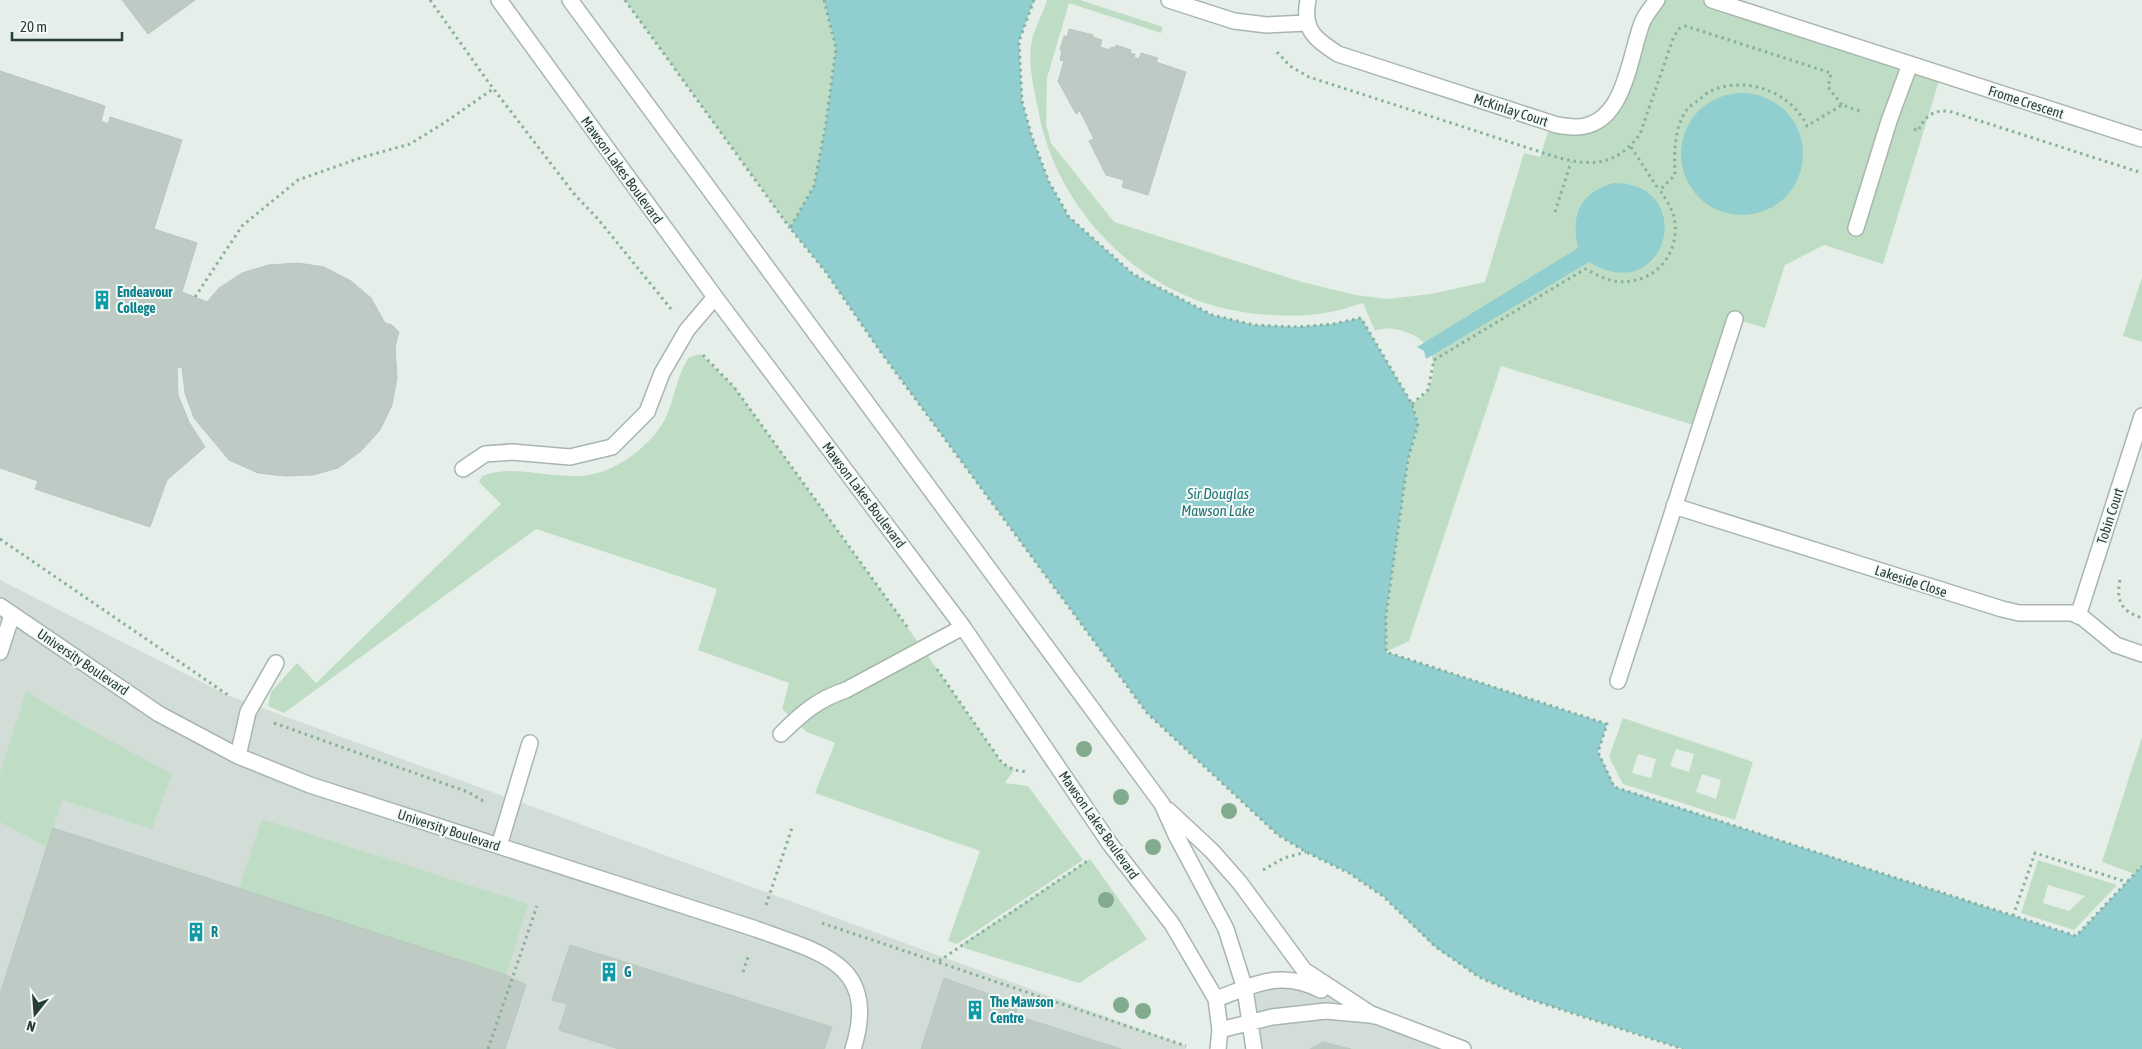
<svg xmlns="http://www.w3.org/2000/svg" width="2142" height="1049" viewBox="0 0 2142 1049" font-family="'Asap Condensed',sans-serif">
  <style>
    .built { fill: #d3ddd8 }
    .green { fill: #bfddc4; fill-rule: evenodd }
    .water { fill: #90ced0 }
    .building { fill: #bdcbc4; stroke: #b8c7bf }
    .lines { fill: none; stroke-linecap: round; stroke-linejoin: round }
    .minor-casing { stroke: #a8b6af; stroke-width: 18 }
    .path { stroke: #87b09e; stroke-width: 3; stroke-dasharray: 2.5 4; stroke-linecap: butt }
    .minor { stroke: #fff; stroke-width: 15 }
    .tree { fill: #82ab8d }
    .labels { text-anchor: middle; stroke-width: 4; stroke-linejoin: round; paint-order: stroke }
    .street-label { font-size: 14px; fill: #253f35; stroke: #f6faf7 }
    .culture-label { font-size: 14px; font-weight: bold; fill: #0d838f; stroke: #f6faf7; text-anchor: start }
    .water-label { font-size: 15px; font-style: italic; fill: #217579; stroke: #f6faf7 }
  </style>
  <rect width="100%" height="100%" fill="#e5eee9"/>
  <path class="built" d="M0,580L227,695L1186,1046L1185,1049H0Z
    M1307,983L1463,1049H1254L1245,989Z"/>
  <path class="green" d="M625,0H824L836,48L826,123L814,186L790,228Z
    M1047,0H1080L1163,27L1161,33L1069,3L1047,78L1046,124L1051,143L1114,222L1302,282L1355,295L1387,299L1431,294L1485,282L1524,153L1540,157L1551,123L1577,127L1609,111L1657,0H1714L1941,74L1883,264L1824,245L1785,265L1765,328L1735,319L1700,427L1501,366L1409,641L1386,652V615L1408,459L1418,424L1412,404C1417,400 1426,394 1429,388C1441,360 1428,335 1398,330C1391,328 1382,328 1375,331L1363,303C1352,306 1341,310 1330,312C1300,318 1262,316 1232,310C1137,292 1057,208 1039,114C1035,93 1028,67 1031,46C1033,30 1042,16 1047,0Z
    M2142,277V342L2123,336Z
    M701,354L734,387L923,649L1002,763L1014,770L1005,783L1028,786L1083,860L957,944L948,941L980,851L815,793L835,743L807,732L782,709L789,683L698,650L717,589L536,529L284,713L268,706L271,692L297,663L316,683L501,504L479,482L482,476C511,466 529,474 557,475C567,476 579,477 588,475C617,471 650,446 664,421C675,400 675,379 689,357Z
    M26,691L71,719L172,774L152,829L62,800L47,847L0,822V773Z
    M1623,718L1753,762L1735,820L1623,784L1609,757ZM1676,749L1694,754L1689,772L1670,766ZM1638,754L1656,759L1651,778L1632,773ZM1702,774L1721,780L1716,799L1696,792Z
    M2142,737V866L2135,874L2102,862Z
    M262,819L528,904L506,975L239,889Z
    M1090,859L1147,939L1079,983L964,948L965,946L961,945Z
    M2038,860L2117,885L2074,930L2021,913ZM2048,885L2085,896L2069,911L2043,903Z"/>
  <path class="water" d="M824,0H1034L1019,41L1022,101L1032,137L1049,182L1069,217L1133,274L1212,315L1254,325L1297,327L1332,324L1361,318L1412,404L1418,424L1408,459L1386,615V652L1607,724L1598,752L1615,787L2076,936L2142,866V1049H1683L1526,998L1479,977L1435,947L1384,897L1349,873L1306,852L1278,835L1147,713L880,351L825,271L790,228L814,186L826,123L836,48Z
    M1681 154a61 61 0 1 1 122 0a61 61 0 1 1-122 0Z
    M1613,183C1700,182 1667,310 1589,262L1426,359L1424,351L1417,347L1578,248C1571,214 1579,194 1613,183Z"/>
  <path class="building" d="M122,0H195L148,34Z
    M1069,29L1093,35V37L1102,40L1100,47L1110,50L1111,47L1115,48L1116,45L1131,50L1130,53L1135,54L1134,57L1139,59L1141,53L1158,58L1156,62L1186,72L1148,195L1122,187L1124,180L1106,175L1089,141L1094,139L1080,111L1076,114L1058,81L1064,61L1060,60L1062,51L1060,50L1064,36L1067,37Z
    M0,71L105,106L101,121L108,124L110,117L182,140L154,229L197,243L182,292L207,302L219,288L242,273L268,265L298,263L324,267L351,281L371,298L385,323L392,325L399,332L395,347L397,378L392,405L380,430L361,451L338,468L313,475L285,476L258,473L229,460L194,418L185,393L182,367L177,368L178,395L189,422L205,447L167,480L150,527L35,489L38,481L0,468Z
    M53,828L506,975L526,985L505,1049H0V994Z
    M570,945L832,1027L824,1049H619L559,1030L567,1004L552,1000Z
    M944,978L1019,1005L1015,1015L1121,1049H921Z
    M1323,1042L1351,1049H1310Z"/>
  <g class="lines">
    <defs>
      <path id="minor" d="M499,0L715,297L963,627L1110,844L1172,924L1216,999L1220,1030L1218,1049
        M570,0L1162,804L1176,835L1226,929L1245,989L1254,1049
        M1169,0L1234,21L1267,25L1307,23
        M1308,0C1302,30 1315,39 1338,54L1557,125C1563,126 1570,127 1576,127C1625,126 1629,57 1642,23C1645,15 1652,7 1657,0
        M1712,0L2142,139
        M1856,228L1889,121L1910,64
        M463,469L485,454L512,452L570,457L612,447L647,412L662,373L687,330L715,297
        M1674,506L2002,609L2019,613H2072L2083,618L2116,645L2142,654
        M0,606L159,714L238,756L310,785L756,929C821,953 880,964 853,1049
        M2078,616L2142,416
        M0,652L12,615
        M1618,681L1735,319
        M781,734C801,714 818,699 846,690L963,627
        M238,756L248,712L276,663
        M1168,810L1212,851L1240,883L1304,970L1374,1016
        M499,846L530,743
        M1216,999C1255,985 1280,969 1321,990
        M1366,1012L1463,1049
        M1220,1030L1272,1017L1326,1011L1370,1015"/>
    </defs>
    <use href="#minor" class="minor-casing"/>
    <path class="path" d="M430,0L489,83L575,195L598,219L671,309
      M625,0L790,228
      M824,0L836,48L826,123L814,186L790,228L825,271L880,351L1147,713L1278,835L1306,852L1349,873L1384,897L1436,947L1479,977L1526,998L1683,1049
      M1034,0L1019,41L1022,101L1032,137L1049,182L1069,217L1133,274L1212,315L1254,325L1297,327L1333,324L1361,318L1412,404L1418,424L1408,459L1386,615V652L1607,724L1598,752L1614,787L2076,936L2142,866
      M1277,52L1290,66L1309,77L1553,156C1589,167 1616,167 1640,134L1674,36L1680,28L1686,26L1831,73L1828,87L1842,105
      M1914,129L1918,131C1925,116 1933,110 1949,111L2142,173
      M1631,147L1659,190
      M1555,212L1571,162
      M195,297L242,226L298,180L363,157L410,144L444,123L493,89
      M703,355L734,387L908,628
      M1412,404L1428,390L1434,360L1585,269C1594,273 1604,279 1614,281C1652,287 1682,255 1674,217C1672,208 1665,198 1660,190L1675,175C1674,154 1674,129 1686,111C1688,107 1694,104 1697,101C1702,98 1707,92 1713,90C1747,76 1791,92 1807,126L1842,105L1863,112
      M0,539L228,695
      M2120,580C2116,601 2121,611 2142,618
      M937,669L1002,763L1014,770L1028,772
      M274,723L468,792L485,802
      M1263,870L1284,858L1306,852
      M766,905L792,828
      M2013,916L2035,853L2127,882
      M822,923L1186,1046
      M939,961L1089,860
      M743,972L749,954
      M488,1049L537,906"/>
    <use href="#minor" class="minor"/>
  </g>
  <g class="tree">
    <circle cx="1084" cy="749" r="8"/>
    <circle cx="1121" cy="797" r="8"/>
    <circle cx="1229" cy="811" r="8"/>
    <circle cx="1153" cy="847" r="8"/>
    <circle cx="1106" cy="900" r="8"/>
    <circle cx="1121" cy="1005" r="8"/>
    <circle cx="1143" cy="1011" r="8"/>
  </g>
  <defs>
    <symbol id="building-bare" viewBox="-9 -9 18 18"><path d="M-4-6H4V6H1V3H-1V6H-4ZM-2.5-4.3h1.7v1.8h-1.7ZM.8-4.3h1.7v1.8H.8ZM-2.5-1h1.7V.8h-1.7ZM.8-1h1.7V.8H.8Z" fill="#0f9aa8" stroke="#f6faf7" stroke-width="2.5" paint-order="stroke"/></symbol>
  </defs>
  <g fill-rule="evenodd">
    <use href="#building-bare" x="88" y="286" width="28" height="28"/>
    <use href="#building-bare" x="182" y="918" width="28" height="28"/>
    <use href="#building-bare" x="595" y="958" width="28" height="28"/>
    <use href="#building-bare" x="961" y="996" width="28" height="28"/>
  </g>
  <g class="labels">
    <g class="street-label">
      <text transform="translate(2026 102) rotate(18)" y="5">Frome Crescent</text>
      <text transform="translate(1511 110) rotate(18)" y="5">McKinlay Court</text>
      <text transform="translate(622 170) rotate(54)" y="5">Mawson Lakes Boulevard</text>
      <text transform="translate(864 495) rotate(53)" y="5">Mawson Lakes Boulevard</text>
      <text transform="translate(2110 516) rotate(-72)" y="5">Tobin Court</text>
      <text transform="translate(1911 581) rotate(18)" y="5">Lakeside Close</text>
      <text transform="translate(83 662) rotate(34)" y="5">University Boulevard</text>
      <text transform="translate(1099 825) rotate(55)" y="5">Mawson Lakes Boulevard</text>
      <text transform="translate(449 830) rotate(18)" y="5">University Boulevard</text>
    </g>
    <g class="culture-label">
      <text x="117" y="297">Endeavour<tspan x="117" dy="16">College</tspan></text>
      <text x="211" y="937">R</text>
      <text x="624" y="977">G</text>
      <text x="990" y="1007">The Mawson<tspan x="990" dy="16">Centre</tspan></text>
    </g>
    <g class="water-label">
      <text x="1218" y="499">Sir Douglas<tspan x="1218" dy="17">Mawson Lake</tspan></text>
    </g>
  </g>
  <g transform="translate(35 1014) rotate(197)" stroke="#f6faf7" stroke-width="4" paint-order="stroke">
  <path d="M0-4L9 19L0 12L-9 19Z" fill="#253f35"/>
  <text y="-8" font-size="14" font-weight="bold" text-anchor="middle" fill="#253f35">N</text>
  </g>
  <path d="M12 32v8h110v-8" fill="none" stroke="#253f35" stroke-width="2.5"/>
  <text x="20" y="32" font-size="15" fill="#253f35" stroke="#f6faf7" stroke-width="4" paint-order="stroke">20 m</text>
</svg>
